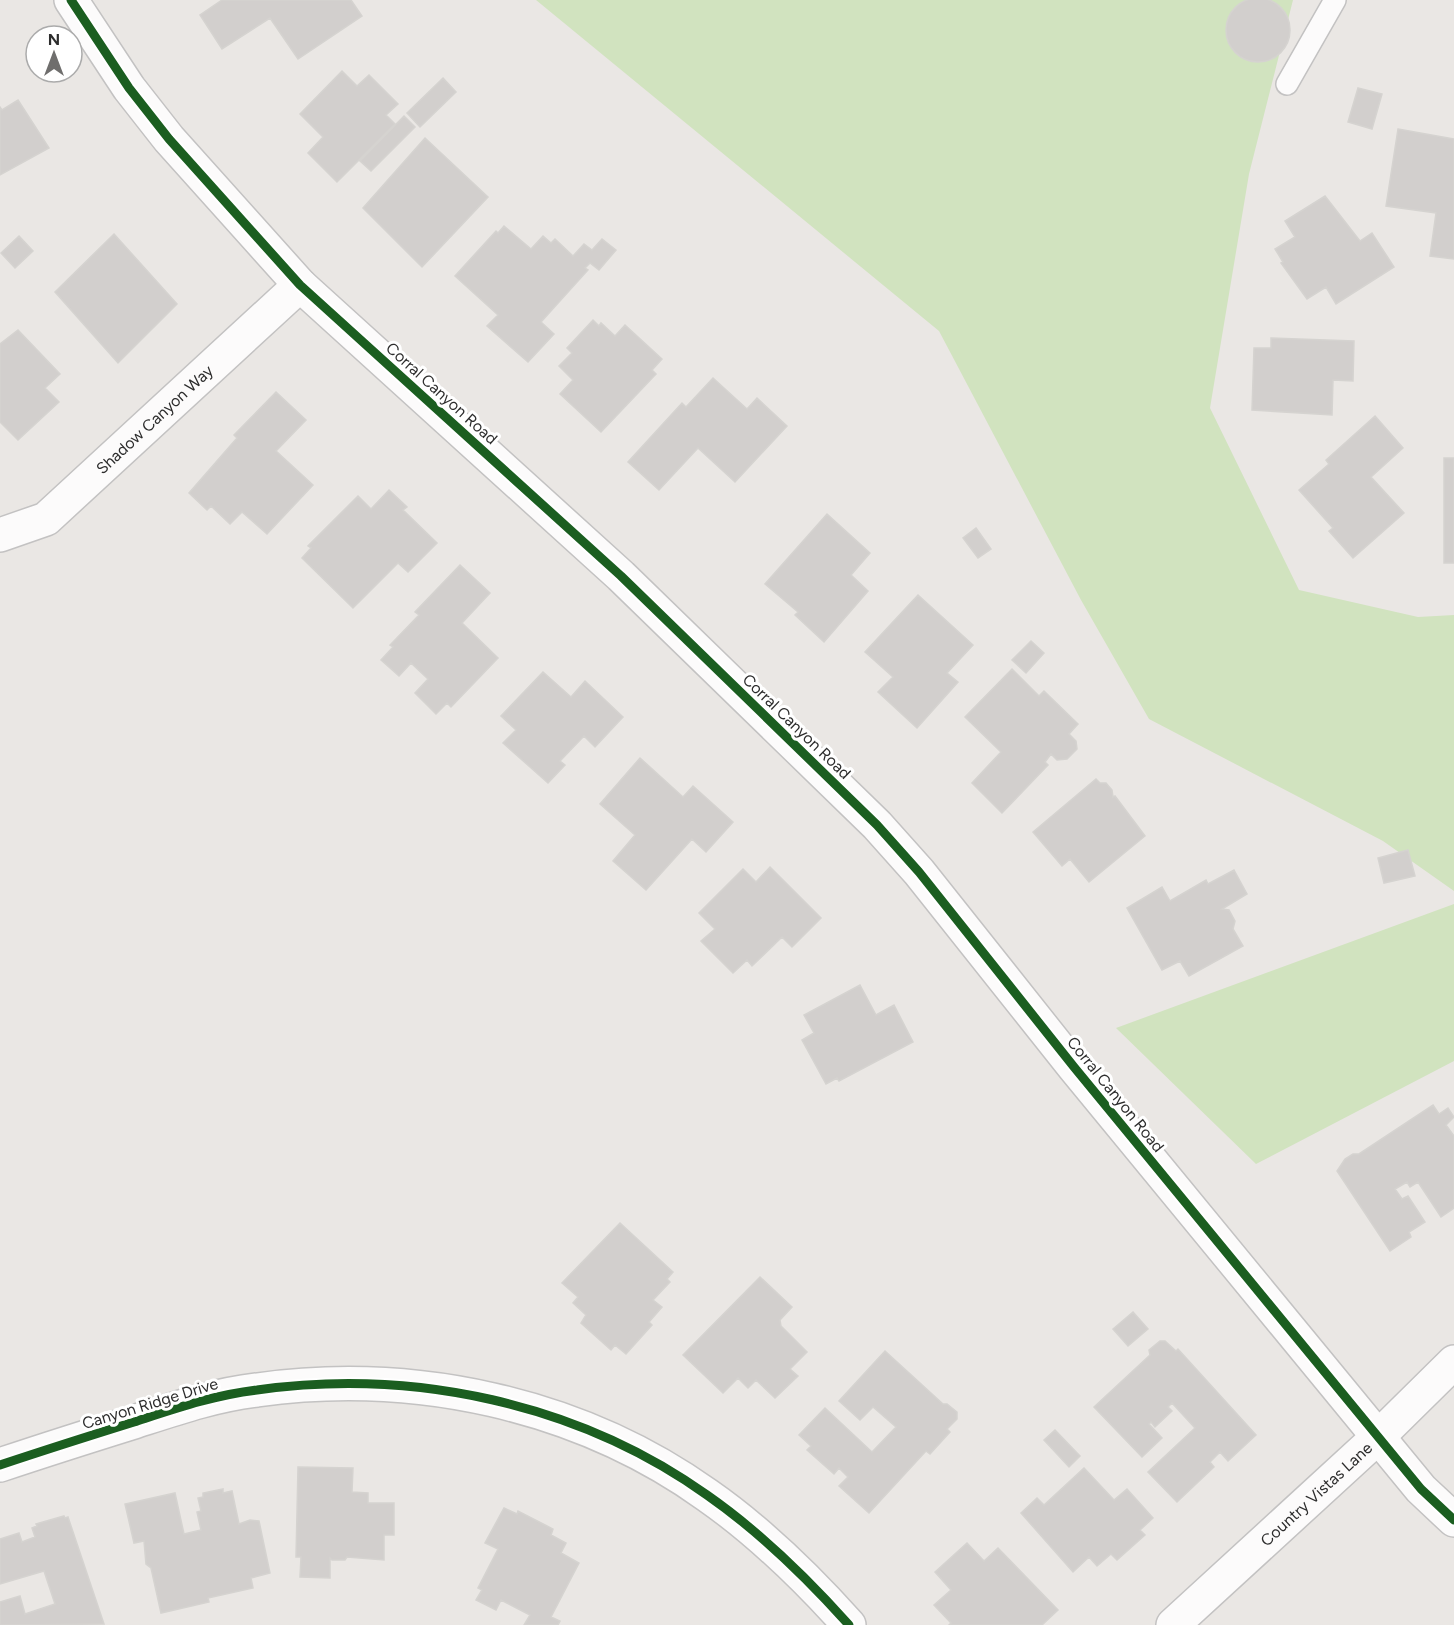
<svg xmlns="http://www.w3.org/2000/svg" width="1454" height="1625" viewBox="0 0 1454 1625" font-family="Figtree,sans-serif">
  <style>
    .green { fill: #d1e3bf }
    .building { fill: #d2cfcd; stroke: #d5d3d0; stroke-width: 1.5 }
    .lines { fill: none; stroke-linecap: round; stroke-linejoin: round }
    .service-casing { stroke: #c3c2c2; stroke-width: 24 }
    .minor-casing { stroke: #c3c2c2; stroke-width: 36 }
    .tertiary-casing { stroke: #c3c2c2; stroke-width: 36 }
    .secondary-casing { stroke: #c3c2c2; stroke-width: 36 }
    .service { stroke: #fcfbfb; stroke-width: 21 }
    .minor { stroke: #fcfbfb; stroke-width: 33 }
    .tertiary { stroke: #fcfbfb; stroke-width: 33 }
    .secondary { stroke: #fcfbfb; stroke-width: 33 }
    .cycleway-casing { stroke: #fff; stroke-width: 13 }
    .cycleway { stroke: #1b5e20; stroke-width: 9 }
    .labels { text-anchor: middle; stroke-width: 6; stroke-linejoin: round; paint-order: stroke }
    .street-label { font-size: 16px; fill: #2d2d2d; stroke: #fff }
  </style>
  <rect width="100%" height="100%" fill="#eae7e4"/>
  <path class="green" d="M536,0H1293L1249,174L1210,408L1299,590L1418,617L1454,615V891L1383,841L1149,719L1081,600L939,331Z
    M1454,904V1061L1256,1164L1116,1028Z"/>
  <path class="building" d="M1226 30a32 32 0 1 1 64 0a32 32 0 1 1-64 0Z
    M222,0H351L362,16L298,59L270,18L222,49L200,15Z
    M342,71L357,86L369,75L398,104L386,115L395,124L337,182L308,153L323,137L300,114Z
    M443,78L456,92L420,127L407,113Z
    M1358,88L1382,94L1372,129L1348,122Z
    M18,100L49,148L0,175V107L2,110Z
    M404,116L415,127L371,171L360,161Z
    M1398,129L1454,139V259L1430,256L1436,213L1386,206Z
    M425,138L488,197L422,267L363,208Z
    M1325,196L1360,241L1372,233L1394,267L1336,304L1326,287L1307,299L1281,263L1283,262L1275,249L1295,237L1285,221Z
    M504,226L531,249L543,236L551,243L555,239L573,256L584,244L592,250L602,239L616,250L599,270L590,263L585,268L588,270L541,322L554,334L528,362L487,326L498,315L455,276L496,231L498,233Z
    M114,234L177,304L118,363L55,292Z
    M19,236L33,251L15,268L1,253Z
    M593,320L599,326L601,323L615,336L625,325L662,359L652,370L656,374L601,432L560,394L573,380L559,366L572,353L567,348Z
    M18,330L60,374L45,388L59,402L18,440L0,422V344Z
    M1271,338L1354,341L1353,381L1333,380L1332,415L1252,410L1254,348H1271Z
    M713,378L747,409L757,398L787,426L735,482L698,448L659,490L628,462L682,403L686,407Z
    M276,392L306,420L276,451L313,485L267,534L242,512L230,524L211,506L207,510L189,493L237,438L234,435Z
    M1375,416L1403,448L1371,477L1404,513L1353,558L1329,531L1333,528L1299,490L1329,464L1326,460Z
    M1444,458H1454V563H1444Z
    M389,490L407,507L403,510L437,543L408,572L398,563L353,608L302,558L311,548L308,546L358,496L371,509Z
    M827,514L870,553L851,575L868,591L824,642L795,615L798,612L765,584Z
    M976,528L991,549L978,558L963,538Z
    M460,565L490,593L462,623L498,658L451,707L447,703L436,714L415,693L428,679L411,663L399,676L381,660L393,647L390,645L419,615L415,612Z
    M918,595L973,645L947,673L958,682L917,728L878,692L893,677L865,652Z
    M1031,641L1044,653L1026,673L1012,660Z
    M1012,669L1039,696L1044,691L1078,724L1069,734L1076,741L1077,749L1067,759L1057,760L1051,754L1045,762L1048,765L1002,813L972,783L1001,752L965,717Z
    M543,672L571,697L585,681L623,717L595,747L584,736L560,761L565,765L548,783L503,743L516,730L501,716Z
    M640,758L683,797L693,786L733,822L706,852L692,839L646,890L613,861L635,835L600,804Z
    M1096,779L1100,783H1106L1112,790L1113,797L1115,796L1145,836L1089,882L1070,859L1062,866L1033,832Z
    M1408,850L1415,876L1384,883L1378,858Z
    M770,867L821,918L792,947L782,937L752,966L747,960L733,973L701,941L715,929L699,913L743,869L756,882Z
    M1234,870L1247,894L1222,909L1229,910L1235,921L1233,929L1243,946L1189,976L1180,961L1162,970L1127,908L1162,887L1170,901L1206,880L1208,884Z
    M860,985L876,1015L894,1005L913,1042L839,1081L837,1078L826,1084L802,1040L814,1033L804,1015Z
    M1433,1105L1439,1114L1448,1108L1454,1117L1446,1125L1454,1136V1208L1441,1217L1418,1182L1410,1187L1407,1182L1395,1189L1402,1199L1408,1196L1425,1222L1409,1232L1411,1237L1390,1251L1337,1171L1345,1159L1353,1154H1359Z
    M620,1223L673,1272L667,1279L670,1282L653,1300L662,1307L649,1322L652,1325L626,1354L615,1345L611,1350L581,1323L586,1315L573,1303L578,1297L562,1283Z
    M760,1277L792,1307L780,1320L781,1326L807,1352L790,1369L798,1376L775,1398L756,1380L748,1388L738,1378L723,1393L683,1355Z
    M1133,1312L1148,1329L1128,1346L1113,1329Z
    M1160,1341H1165L1176,1351L1178,1349L1256,1435L1228,1461L1220,1452L1210,1462L1214,1467L1177,1502L1148,1472L1195,1428L1172,1403L1168,1407L1172,1411L1155,1427L1151,1422L1149,1424L1162,1438L1142,1457L1094,1407L1150,1355L1149,1350Z
    M885,1351L943,1404H947L957,1412V1419L947,1429L950,1432L930,1454L926,1451L869,1513L839,1486L848,1477L839,1468L834,1474L807,1450L811,1446L799,1435L825,1408L872,1452L896,1427L873,1407L860,1420L839,1401Z
    M1055,1430L1080,1456L1069,1467L1044,1440Z
    M298,1467L353,1468L352,1492L368,1493V1503H394V1535H384V1560L347,1557L345,1560H332L330,1558V1578L300,1577L301,1557H296Z
    M1084,1468L1114,1500L1127,1489L1153,1518L1140,1530L1145,1535L1117,1560L1111,1554L1097,1566L1089,1557L1073,1572L1021,1513L1037,1498L1044,1505Z
    M223,1489V1493L232,1491L239,1524L250,1520L259,1521L270,1573L251,1578L253,1588L208,1598L209,1602L161,1613L151,1568L146,1564L144,1541L134,1543L125,1504L175,1493L184,1534L201,1530L197,1512L201,1511L198,1498L203,1497V1493Z
    M504,1508L517,1514L518,1511L553,1529L551,1535L566,1543L561,1553L579,1563L551,1617L560,1621L558,1625H524L530,1615L501,1600L496,1610L476,1600L482,1590L478,1588L498,1549L485,1543Z
    M64,1516L65,1518L68,1517L104,1624L0,1625V1602L20,1596L25,1614L55,1604L44,1571L0,1584V1539L19,1533L22,1542L35,1537L32,1528L37,1526L36,1524Z
    M967,1543L984,1561L998,1548L1058,1610L1042,1625H949L951,1623L934,1605L951,1590L935,1572Z"/>
  <g class="lines">
    <defs>
      <path id="service" d="M1287,84L1335,0"/>
      <g id="minor">
        <path id="s1" d="M0,535L46,519L300,285"/>
        <path d="M0,1465C45,1450 89,1436 134,1422C174,1409 214,1395 257,1390C413,1368 578,1403 707,1495C760,1532 806,1577 849,1625"/>
      </g>
      <g id="tertiary">
        <path id="s2" d="M1173,1625L1378,1437L1454,1362"/>
      </g>
      <path id="secondary" d="M71,0L129,88L169,139L300,285L621,576L877,825L919,872L1074,1067L1421,1489L1454,1520"/>
    </defs>
    <use href="#service" class="service-casing"/>
    <use href="#minor" class="minor-casing"/>
    <use href="#tertiary" class="tertiary-casing"/>
    <use href="#secondary" class="secondary-casing"/>
    <use href="#service" class="service"/>
    <use href="#minor" class="minor"/>
    <use href="#tertiary" class="tertiary"/>
    <use href="#secondary" class="secondary"/>
    <defs>
      <path id="cycleway" d="M71,0L129,88L169,139L300,285L621,576L877,825L919,872L1074,1067L1421,1489L1454,1520
        M0,1465C45,1450 89,1436 134,1422C174,1409 214,1395 257,1390C413,1368 578,1403 707,1495C760,1532 806,1577 849,1625"/>
    </defs>
    <use href="#cycleway" class="cycleway-casing"/>
    <use href="#cycleway" class="cycleway"/>
  </g>
  <g class="labels">
    <g class="street-label">
      <text transform="translate(442 393) rotate(42)" y="6">Corral Canyon Road</text>
      <text dy="6" stroke="none"><textPath href="#s1" startOffset="196">Shadow Canyon Way</textPath></text>
      <text transform="translate(797 726) rotate(44)" y="6">Corral Canyon Road</text>
      <text transform="translate(1116 1094) rotate(51)" y="6">Corral Canyon Road</text>
      <text transform="translate(150 1403) rotate(-17)" y="6">Canyon Ridge Drive</text>
      <text dy="6" stroke="none"><textPath href="#s2" startOffset="194">Country Vistas Lane</textPath></text>
    </g>
  </g>
  <g transform="translate(54 54)"><circle r="28" fill="#ffffff" stroke="#ababab" stroke-width="1.5"/>
  <path d="M0-4.5L10 22L0 15L-10 22Z" fill="#6f6e6d"/>
  <text y="-9" font-size="16" font-weight="bold" text-anchor="middle" fill="#2d2d2d">N</text>
  </g>
</svg>
